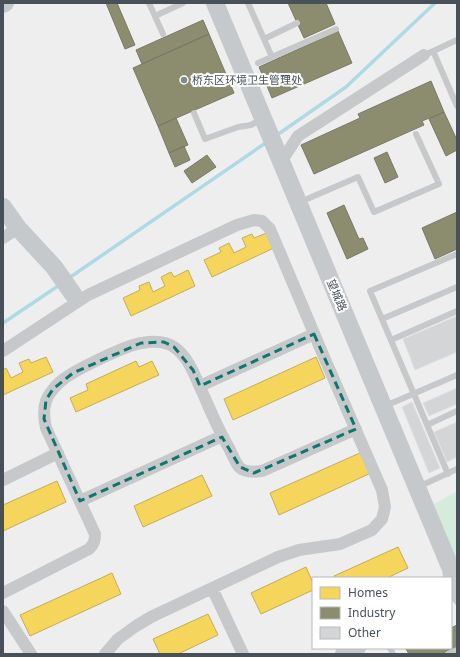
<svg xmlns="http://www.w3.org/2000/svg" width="460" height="657" viewBox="0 0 460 657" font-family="'Noto Sans','Noto Sans SC',sans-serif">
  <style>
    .green { fill: #d5ebdc }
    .homes { fill: #f6d55c; stroke: #c2ad5b }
    .industry { fill: #8c8c6e; stroke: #787a67 }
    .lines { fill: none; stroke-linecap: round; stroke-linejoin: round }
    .stream { stroke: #aedae4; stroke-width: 3.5 }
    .building { fill: #d4d5d7; stroke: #e0e0e1 }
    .lane { stroke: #c6c8c9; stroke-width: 6 }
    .street { stroke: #c6c8c9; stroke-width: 12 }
    .secondary { stroke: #c6c9cb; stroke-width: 18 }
    .marked { fill: none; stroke: #0f766e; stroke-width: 3; stroke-dasharray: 8 5; stroke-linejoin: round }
    .poi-dot { fill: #82888c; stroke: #fff; stroke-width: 1.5 }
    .labels { text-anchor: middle; stroke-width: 4; stroke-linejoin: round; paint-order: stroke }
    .poi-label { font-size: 11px; fill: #485158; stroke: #fff; text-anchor: start }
    .street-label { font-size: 11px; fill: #485158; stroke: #fff }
  </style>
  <rect width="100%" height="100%" fill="#eee"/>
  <path class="green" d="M457,491V564L434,504Z"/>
  <path class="homes" d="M269,232L276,247L212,277L204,260L221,252L219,248L229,243L234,253L246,247L242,238L252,234L254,238Z
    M188,270L195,286L131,316L123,298L140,290L139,286L149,282L153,292L165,286L161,277L171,272L174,277Z
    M46,357L53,372L3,395V370L6,368L11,378L23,372L19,363L29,359L31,363Z
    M316,357L325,378L233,420L224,399Z
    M136,361L139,367L152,361L159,375L76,412L70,398L88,390L86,384Z
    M362,452L371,473L279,515L270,493Z
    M202,475L212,496L143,527L134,506Z
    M57,481L66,502L3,531V505Z
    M398,547L408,568L387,578H335L334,576Z
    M306,567L313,583V590L261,614L251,593Z
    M112,573L121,594L30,636L20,615Z
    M208,614L218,635L178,654H160L153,639Z"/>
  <path class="industry" d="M106,3H117L135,45L125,49Z
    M288,3H326L335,24L304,38Z
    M203,20L209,34L142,64L136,50Z
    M338,31L352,63L272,98L259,67Z
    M209,34L234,93L158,126L133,68Z
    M431,81L444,112L422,121L424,125L314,174L301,145L360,118L358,114Z
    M444,112L457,140V150L446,156L429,119Z
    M176,118L188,145L169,153L158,126Z
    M184,146L190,160L175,167L169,153Z
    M387,152L398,177L385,183L374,158Z
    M207,155L216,167L192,183L184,171Z
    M344,205L359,239L363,238L368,249L347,259L327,213Z
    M457,212V249L435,259L422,228Z
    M457,625V647L441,654H409L406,649L408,648H451V628Z"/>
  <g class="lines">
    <path class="stream" d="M277,135L346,87L435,3
      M69,278L267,142
      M3,323L61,284"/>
  </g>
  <path class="building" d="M457,316V352L415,370L403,339Z
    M457,388V404L429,416L423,403Z
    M412,402L440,468L429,473L402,407Z
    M457,422V457L447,462L434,432Z"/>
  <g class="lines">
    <path class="lane" d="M149,3L163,34
      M248,3L272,57
      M155,16L183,3
      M264,39L297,23
      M433,51L457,106
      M429,53L457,40
      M258,63L336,29
      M194,113L205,139L238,127L251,125L262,119
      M300,202L358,177L374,212L439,184L416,134
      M382,319L457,287
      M391,340L457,311
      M385,406L457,375
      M427,425L457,411
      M448,474L370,291L457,254
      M418,487L457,469
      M451,594L457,602
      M390,648L393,654
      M448,654L457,650"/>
    <path class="street" d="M281,162L298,136L424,55
      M3,238L18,228
      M3,351L88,295L237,225L254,220L262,221L270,229L324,357L382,490L385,507L382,519L372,530L340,544L299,550L278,557L151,617L136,626L118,639L105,654
      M200,386L314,334
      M3,480L58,453
      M80,501L222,436
      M212,588L243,654
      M3,593L89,549C94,544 95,541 95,534L46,428C44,419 43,410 46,401C48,395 55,386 60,382C72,371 126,345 142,343C153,341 165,341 174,347C187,356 193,371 199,385C209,406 217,428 229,448C232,454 235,462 239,467C245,473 255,472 262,471L356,429
      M3,611L31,654"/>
    <path class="secondary" d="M215,3L451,569L453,582L451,588
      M3,4L5,3
      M3,207L18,228L54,267L73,294
      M344,654L357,648"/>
  </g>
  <path class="marked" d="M314,334L356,429L254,473L240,467L222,437L80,501L44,419L46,400L53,389L73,373L141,343L164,342L174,347L193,370L200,386Z"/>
  <circle class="poi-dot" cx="184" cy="80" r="4"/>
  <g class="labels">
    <g class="poi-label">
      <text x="192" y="84">桥东区环境卫生管理处</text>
    </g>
    <g class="street-label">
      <text transform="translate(337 295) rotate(67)" y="4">望城路</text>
    </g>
  </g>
  <rect width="460" height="657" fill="none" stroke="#485158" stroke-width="8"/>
  <rect x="312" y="577" width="140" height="72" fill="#ffffff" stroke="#b6b9bc"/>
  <rect x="320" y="587" width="20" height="12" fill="#f6d55c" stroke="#b6b9bc"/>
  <text x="348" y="597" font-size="12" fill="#485158">Homes</text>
  <rect x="320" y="607" width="20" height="12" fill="#8c8c6e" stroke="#b6b9bc"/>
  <text x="348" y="617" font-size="12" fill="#485158">Industry</text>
  <rect x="320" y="627" width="20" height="12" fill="#d4d5d7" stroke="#b6b9bc"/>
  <text x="348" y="637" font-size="12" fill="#485158">Other</text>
</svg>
